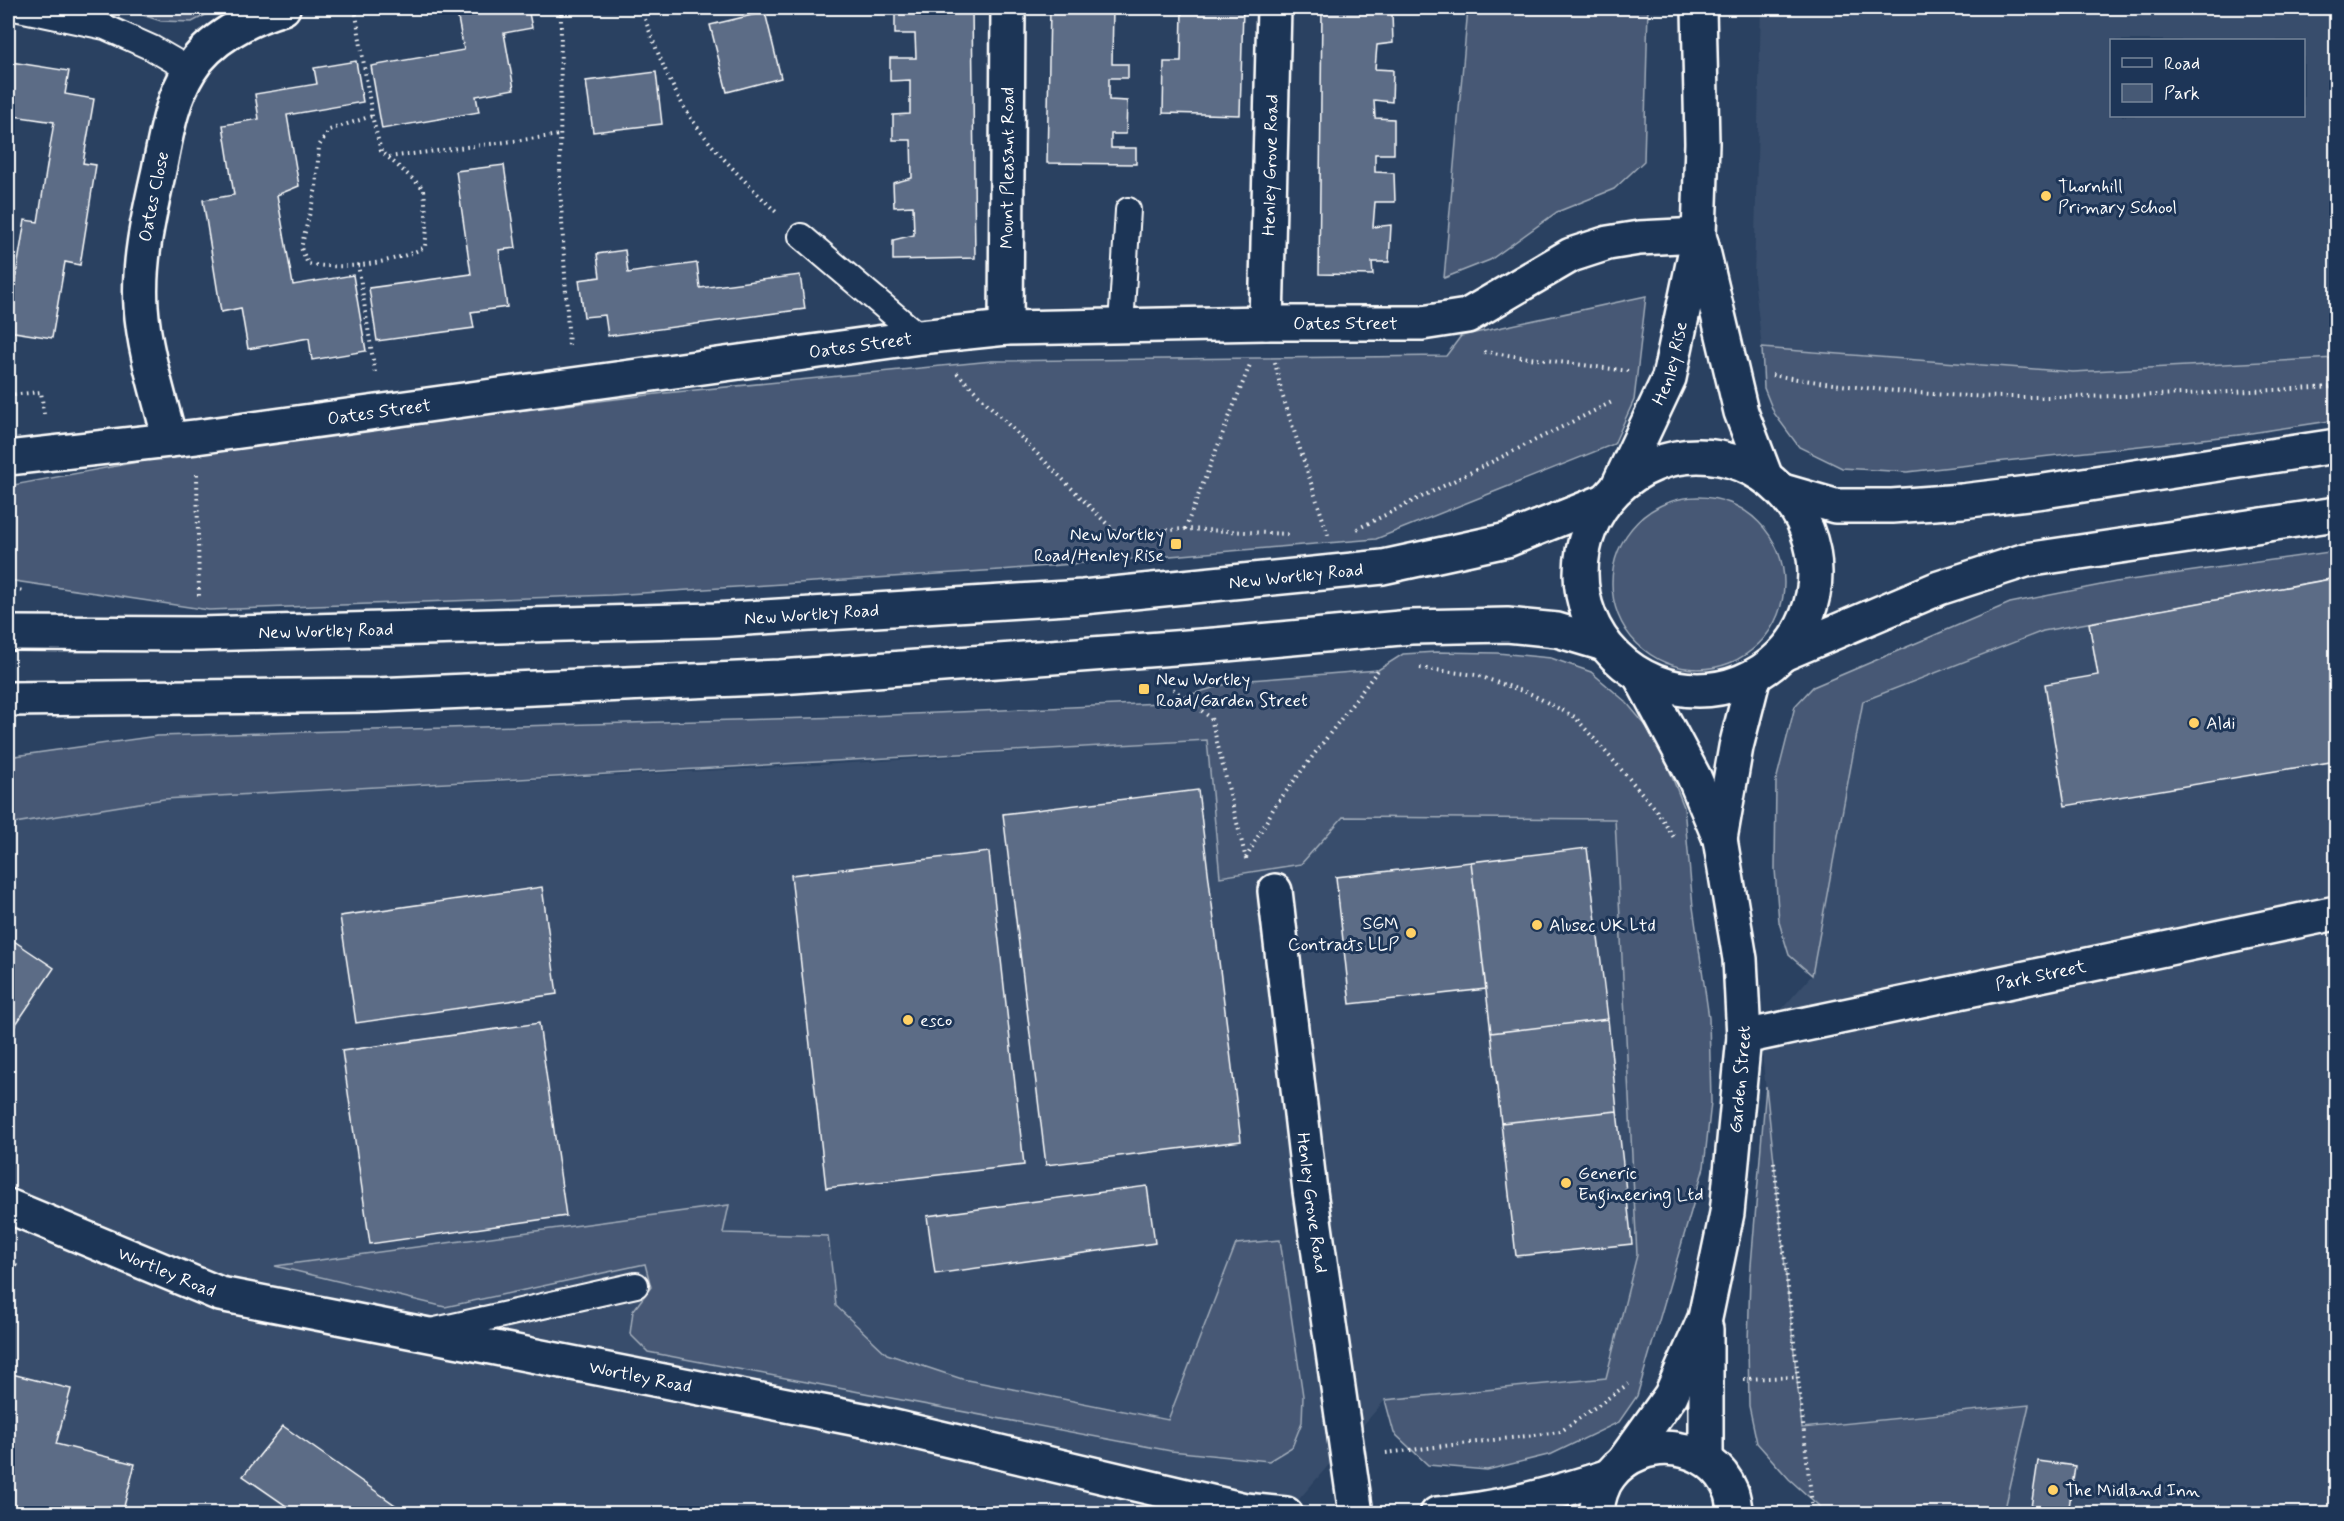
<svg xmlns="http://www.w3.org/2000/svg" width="2344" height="1521" viewBox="0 0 2344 1521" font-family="Mynerve,sans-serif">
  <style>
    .built { fill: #394e6c; fill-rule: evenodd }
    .green { fill: #465975; stroke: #a2acba; stroke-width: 1.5 }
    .building { fill: #5b6c86; stroke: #fff; stroke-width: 1.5 }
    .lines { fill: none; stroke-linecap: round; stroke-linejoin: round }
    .lane-casing { stroke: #fff; stroke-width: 28 }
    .street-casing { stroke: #fff; stroke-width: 38 }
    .primary-casing { stroke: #fff; stroke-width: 38 }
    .path { stroke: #fff; stroke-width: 4; stroke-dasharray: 1.5 4.5; stroke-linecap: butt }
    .lane { stroke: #1d3557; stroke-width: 24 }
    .street { stroke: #1d3557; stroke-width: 33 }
    .primary { stroke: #1d3557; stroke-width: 33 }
    .poi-dot { fill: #ffd166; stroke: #1d3557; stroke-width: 2 }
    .labels { text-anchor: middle; stroke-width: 6; stroke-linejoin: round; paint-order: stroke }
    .street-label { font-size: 18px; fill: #fff; stroke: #1d3557 }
    .poi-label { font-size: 18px; fill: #fff; stroke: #1d3557; text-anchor: start }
  </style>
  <rect width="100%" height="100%" fill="#2a4161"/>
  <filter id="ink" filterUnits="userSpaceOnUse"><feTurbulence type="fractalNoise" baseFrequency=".0167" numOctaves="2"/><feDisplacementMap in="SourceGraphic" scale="12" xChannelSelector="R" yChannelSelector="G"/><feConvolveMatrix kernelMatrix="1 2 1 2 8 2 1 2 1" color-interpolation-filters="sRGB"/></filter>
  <g filter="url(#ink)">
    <path class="built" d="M1761,8H2336V358L2073,372L1762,348L1754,277ZM2112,40H2304V116H2112Z
      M2336,578V1513H2004L2028,1405L1802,1428L1760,1034L1812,975L1863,701L2043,631Z
      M1208,740L1220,876L1301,864L1343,817L1615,819L1637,1255L1606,1378L1385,1400L1287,1513L8,1514V824L164,799L837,764Z"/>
    <path class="green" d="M121,8H219L192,22L161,21Z
      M1468,8H1648L1644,161L1614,189L1557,212L1490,260L1444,278Z
      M1646,296L1634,400L1614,444L1376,539L1000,570L611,595L209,610L8,580V486L213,448L665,393L992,361L1446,356L1461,336Z
      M1762,348L2073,372L2336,358V420L2238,435L1907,472L1842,468L1799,447L1774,413L1764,388Z
      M1612 583a86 86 0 1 1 172 0a86 86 0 1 1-172 0Z
      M2336,551V578L2043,631L1863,701L1812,975L1789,955L1779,922L1775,869L1776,781L1795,706L1813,687L2010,603L2116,582Z
      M1436,652L1497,653L1551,658L1591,672L1626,702L1657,739L1684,807L1693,907L1709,1018L1711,1102L1704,1167L1637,1396L1619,1422L1552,1454L1487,1470L1428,1465L1394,1433L1385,1400L1606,1378L1637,1255L1615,819L1343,817L1301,864L1220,877L1207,740L164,799L8,824V757L157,736L846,717L1161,703L1237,681L1378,670L1403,654Z
      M1766,1086L1802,1428L2029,1405L2004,1513H1827L1789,1479L1757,1443L1749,1406L1748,1342L1750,1277Z
      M729,1205L723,1233L828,1236L836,1306L887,1354L962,1379L1168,1420L1236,1244L1280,1240L1303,1396L1302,1422L1292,1447L1269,1461L1171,1451L648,1352L630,1334L633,1311L651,1287L645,1264L445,1307L275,1266Z"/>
    <path class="building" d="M456,8H528L532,28L504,33L514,89L476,96L479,112L382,129L371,66L464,50Z
      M875,8H972L975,258L893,260V240L914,235L913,206L894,207L893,183L912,178L911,140H893V115L910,114V80L890,81V58H916L915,34H895V11L875,12Z
      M1050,8H1113L1112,64H1128V78H1109V100L1127,101L1126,134H1111V148H1136V164L1047,163Z
      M1182,8H1243L1240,115L1163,113L1164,62H1181Z
      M1322,8H1376V12L1392,13L1393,43L1377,45L1375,69L1393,70L1392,102L1374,100L1375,118L1394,119V154H1375V172L1394,173L1395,202H1375L1373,227L1391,225L1389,262H1372L1373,275L1319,274Z
      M765,12L781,78L727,92L710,25Z
      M356,61L363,102L287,115L299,186L277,195L293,285L353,275L366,351L312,360L309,338L248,349L241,308L221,312L203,200L234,195L223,125L259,119L255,94L317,84L314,68Z
      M11,62L69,71L65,94L94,99L83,163L96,165L80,265L65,262L52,338L8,331V292L13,293L25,220L38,222L54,122L14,116L12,127L8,126V73Z
      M656,72L662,124L593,132L586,81Z
      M504,165L516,248L499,250L507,307L471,312L474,328L377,341L369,288L471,274L456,171Z
      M625,250L628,273L697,263L700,288L800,275L805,309L608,336L605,315L584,317L579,280L600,277L597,254Z
      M2336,578V761L2065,806L2045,684L2098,675L2089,623Z
      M1198,790L1241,1141L1046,1165L1003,814Z
      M1587,848L1608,1019L1491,1033L1471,862Z
      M989,852L1024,1165L826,1188L791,875Z
      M1471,862L1486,989L1350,1004L1336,877Z
      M542,887L557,994L356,1023L340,916Z
      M8,937L54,968L8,1036Z
      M1608,1019L1617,1111L1501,1123L1491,1033Z
      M539,1023L566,1216L370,1244L342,1051Z
      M1617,1111L1632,1244L1516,1256L1501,1123Z
      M1147,1186L1155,1243L935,1274L927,1216Z
      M8,1258L17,1265L10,1279L8,1278Z
      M8,1373L71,1389L56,1444L135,1464L122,1514H8Z
      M283,1426L408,1514H298L243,1476Z
      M2038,1461L2075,1466L2068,1514H2030Z"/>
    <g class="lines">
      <defs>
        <path id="lane" d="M14,8L105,27L152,48L190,70
          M801,236L920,337
          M1121,326L1128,210
          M431,1331L636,1285"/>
        <g id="street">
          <path d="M1701,242L1741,412L1765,475"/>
          <path id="s1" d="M1266,323L1274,8"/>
          <path id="s2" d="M1006,328L1008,8"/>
          <path id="s3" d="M170,440C159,396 144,351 141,306C138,260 149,215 159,170C166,136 171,100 190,70C209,39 249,18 283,8"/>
          <path id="s4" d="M8,458L196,437L920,337L1006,328L1266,323H1422L1467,316L1571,255L1608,243L1639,238L1699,235"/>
          <path id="s5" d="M1618,486L1669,378L1699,235L1702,143L1699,8"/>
          <path d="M1720,839L1736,747L1754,676"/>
          <path id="s6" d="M1275,891L1310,1191L1356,1514"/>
          <path id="s7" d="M1744,1037L2336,913"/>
          <path id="s8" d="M8,1206L220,1294L873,1422L1245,1510L1286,1514"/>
          <path d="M1706,1329V1459"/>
          <path id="s9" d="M1623,1462L1671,1395L1705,1318L1727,1213L1744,1037L1740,959L1720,839L1694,777L1640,676"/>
          <path d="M1437,1514C1495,1510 1553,1494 1609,1476"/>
          <path d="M1596,1514C1598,1500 1601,1486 1610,1475C1642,1434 1711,1441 1731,1491C1734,1498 1734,1506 1736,1514"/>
        </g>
        <g id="primary">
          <circle cx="1698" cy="573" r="117"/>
          <path d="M1783,491L1835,506H1892L1962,501L2044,491L2336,446"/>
          <path id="s10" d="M8,633L199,634L715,620L1083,597L1383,567L1507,540L1602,502"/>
          <path d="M1783,654L1939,588L2026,560L2336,514"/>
          <path d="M8,699L376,695L780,677L1215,645L1411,627L1507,625L1557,630L1604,644"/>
        </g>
      </defs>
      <use href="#lane" class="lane-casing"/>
      <use href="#street" class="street-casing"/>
      <use href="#primary" class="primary-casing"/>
      <path class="path" d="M355,8L372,116L381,151L424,189L427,228L425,247C391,264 345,270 308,264L301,248L316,188L319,146L329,130L372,116
        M561,8L560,186L569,347
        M641,8C654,44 671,90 693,121C718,156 748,184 778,214
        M389,157L560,135
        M8,159L10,158L8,171
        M358,264L375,373
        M1484,352L1628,371
        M1275,362L1282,394L1328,535
        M957,373L1116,533L1185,529L1288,534
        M1772,375C1852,388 1935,397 2017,397C2124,398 2230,392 2336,387
        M8,395L41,392L44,414
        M197,474L199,596
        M1185,529L1251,362
        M1357,529L1614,401
        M8,589L25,591
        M1420,668L1476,675L1531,694L1575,717L1654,807L1675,839
        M1173,689L1211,718L1246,859
        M1246,858L1275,806L1378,670
        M1774,1162L1813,1514
        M1744,1379L1797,1377
        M1386,1453L1560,1432L1628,1384"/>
      <use href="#lane" class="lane"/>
      <use href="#street" class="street"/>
      <use href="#primary" class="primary"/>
    </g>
  </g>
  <g class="poi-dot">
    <circle cx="2046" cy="196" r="6"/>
    <rect x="1170" y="538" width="12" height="12" rx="3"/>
    <rect x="1138" y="683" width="12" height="12" rx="3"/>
    <circle cx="2194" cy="723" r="6"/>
    <circle cx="1537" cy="925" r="6"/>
    <circle cx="1411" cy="933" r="6"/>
    <circle cx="908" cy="1020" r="6"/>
    <circle cx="1566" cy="1183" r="6"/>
    <circle cx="2053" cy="1490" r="6"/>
  </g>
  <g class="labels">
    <g class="street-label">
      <text dy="6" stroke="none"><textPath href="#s1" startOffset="158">Henley Grove Road</textPath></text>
      <text dy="6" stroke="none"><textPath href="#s2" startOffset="160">Mount Pleasant Road</textPath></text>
      <text dy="6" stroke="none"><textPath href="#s3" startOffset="248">Oates Close</textPath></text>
      <text dy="6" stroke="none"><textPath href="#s4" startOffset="1346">Oates Street</textPath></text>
      <text dy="6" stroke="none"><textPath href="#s4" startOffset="860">Oates Street</textPath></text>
      <text dy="6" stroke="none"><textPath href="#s5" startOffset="134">Henley Rise</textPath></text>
      <text dy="6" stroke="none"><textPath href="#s4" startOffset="374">Oates Street</textPath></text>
      <text dy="6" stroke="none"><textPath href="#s10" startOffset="1290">New Wortley Road</textPath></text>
      <text dy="6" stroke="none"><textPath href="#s10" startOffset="804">New Wortley Road</textPath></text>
      <text dy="6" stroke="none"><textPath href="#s10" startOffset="318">New Wortley Road</textPath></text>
      <text dy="6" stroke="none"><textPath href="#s7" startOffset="303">Park Street</textPath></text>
      <text dy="6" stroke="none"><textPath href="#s9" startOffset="408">Garden Street</textPath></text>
      <text dy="6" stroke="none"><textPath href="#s6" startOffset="314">Henley Grove Road</textPath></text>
      <text dy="6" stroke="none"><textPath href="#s8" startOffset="172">Wortley Road</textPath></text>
      <text dy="6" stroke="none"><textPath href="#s8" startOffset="658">Wortley Road</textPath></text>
    </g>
    <g class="poi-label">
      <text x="2058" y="192">Thornhill<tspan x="2058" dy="21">Primary School</tspan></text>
      <text x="1164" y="540" text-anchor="end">New Wortley<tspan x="1164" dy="21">Road/Henley Rise</tspan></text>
      <text x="1156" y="685">New Wortley<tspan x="1156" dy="21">Road/Garden Street</tspan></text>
      <text x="2206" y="729">Aldi</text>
      <text x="1399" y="929" text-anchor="end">SGM<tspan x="1399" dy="21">Contracts LLP</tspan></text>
      <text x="1549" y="931">Alusec UK Ltd</text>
      <text x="920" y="1026">esco</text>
      <text x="1578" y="1179">Generic<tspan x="1578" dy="21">Engineering Ltd</tspan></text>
      <text x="2065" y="1496">The Midland Inn</text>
    </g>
  </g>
  <rect width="2344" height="1521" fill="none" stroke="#1d3557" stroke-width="30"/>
  <rect x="15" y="15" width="2314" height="1491" fill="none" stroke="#fff" stroke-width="2" filter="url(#ink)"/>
  <rect x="2110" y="39" width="195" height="78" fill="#1d3557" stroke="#77869a" stroke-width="1.5"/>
  <rect x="2122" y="58" width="30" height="9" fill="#1d3557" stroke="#77869a" stroke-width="1.5"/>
  <text x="2164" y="69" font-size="18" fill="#ffffff">Road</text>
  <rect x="2122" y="84" width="30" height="18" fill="#465975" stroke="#77869a" stroke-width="1.5"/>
  <text x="2164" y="99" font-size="18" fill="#ffffff">Park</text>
</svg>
